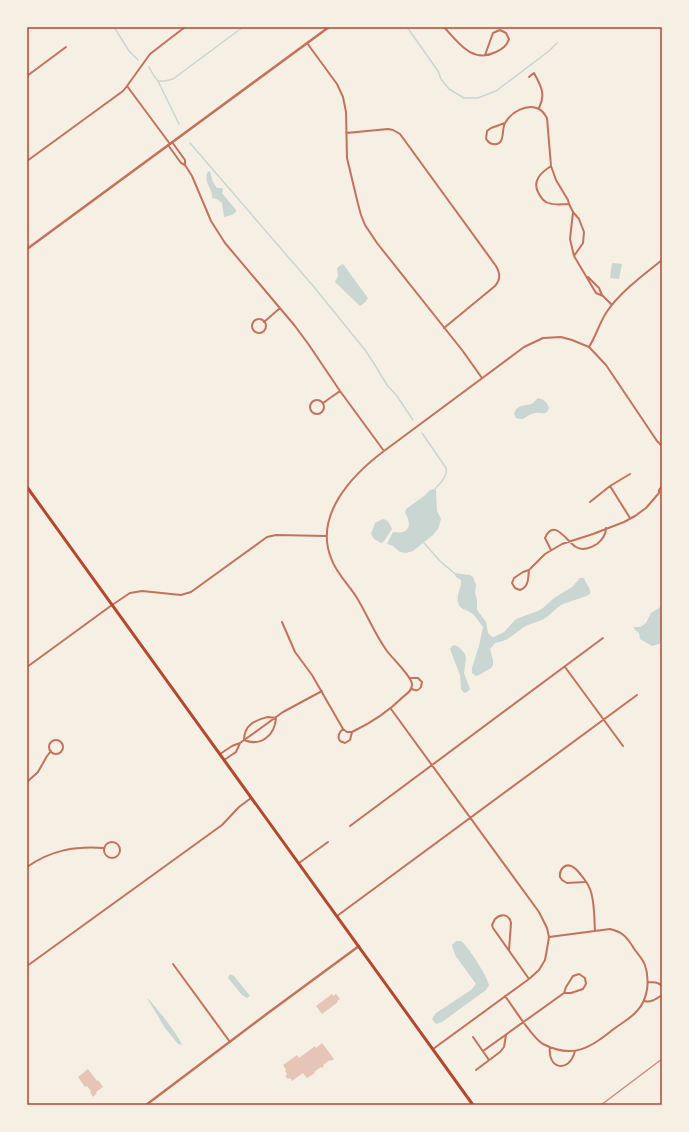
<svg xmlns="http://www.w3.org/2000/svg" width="689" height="1132" viewBox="0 0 689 1132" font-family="Lato,sans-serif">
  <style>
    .water { fill: #c9d6d2 }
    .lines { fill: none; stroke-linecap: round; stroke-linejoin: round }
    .stream { stroke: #c9d6d2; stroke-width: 1.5 }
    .building { fill: #e6c5b7 }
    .minor { stroke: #c5725c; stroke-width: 2 }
    .tertiary { stroke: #c5725c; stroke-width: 2.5 }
    .primary { stroke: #b5482f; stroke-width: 3 }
    .rail { stroke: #cf8b77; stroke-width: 1.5 }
    .neatline { fill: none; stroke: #b5482f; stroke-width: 1.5 }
  </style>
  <rect width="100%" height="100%" fill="#f6efe4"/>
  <path class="water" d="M209,171L210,172L213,182L217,188H222L223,190L222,193L236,210V212L232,215L224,217L222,203L217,199L212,198C213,188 204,185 207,173Z
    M612,263L622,264L619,279L610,278Z
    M343,264L368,298C366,301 364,304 360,306L335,282L338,276L337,268L341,265Z
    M538,398C544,399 547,402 549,408C548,410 548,412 545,413C542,414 538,412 535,413C527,414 524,422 516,418L514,414L516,409L521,406L532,404Z
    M433,489L436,490L437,511L441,519L438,529L433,535L413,551L406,553L400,552L393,546L387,544L393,532C396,532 400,533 403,532C412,529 409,519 405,513L406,509L424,496L430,490Z
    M383,519C388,520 390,524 392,529L384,541L381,543L374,539L371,534L375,523Z
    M454,573L470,575L473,577L476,585L475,593L477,600V610L486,622L488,633L492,637H494L504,632L516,619L538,611L543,608L554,598L572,587L580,578H584C586,585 591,587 590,594C584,598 569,601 561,605C555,609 550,615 544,619C538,622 531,623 524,627C513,634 509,641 495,643L490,649L493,660V665L491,668L481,674L476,676L472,673V668L479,646L483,627C480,623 476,617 473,614C467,609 459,610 458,602C456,594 462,588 461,580L456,577Z
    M662,606V643L652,646L640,639L639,633L634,629V627H640L646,623L651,613Z
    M454,645L459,647L465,654L466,658L464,673L470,689L467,692L464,693L461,689L460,675L450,649L452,646Z
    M456,941H461C468,946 487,976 489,985L486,990L442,1022L436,1024L432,1019L436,1013L471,990L476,984L455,955L452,945Z
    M230,974L234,976L250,996L247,998L242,995L228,978Z
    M147,998C153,1002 181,1039 182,1045L178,1044L165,1028Z"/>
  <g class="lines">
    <path class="stream" d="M114,27L129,51L138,60
      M407,27L438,71L441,79L449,89L464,98H478L496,91L549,51L557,43
      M149,67L154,76L158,81H165L173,79L243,27
      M158,81L179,124
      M190,143L314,287L365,350L373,362L387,385L397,396L413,420
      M422,433L446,468C448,476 440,483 435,489
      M424,543L440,561L454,573"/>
  </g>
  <path class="building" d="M332,994L333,996L336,994L340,999L337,1001L338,1002L322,1014L316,1006Z
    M322,1043L334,1059L331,1061L330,1060L323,1065L324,1066L322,1068L321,1067L314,1072L315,1073L307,1078L303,1073L292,1081L290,1078L288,1079L285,1076L287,1074L285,1071L286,1070L283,1065L297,1055L299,1058L315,1046L316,1048Z
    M88,1069L97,1081L98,1080L103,1087L96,1092L97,1093L93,1097L90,1092L91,1091L87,1086L85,1087L78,1077Z"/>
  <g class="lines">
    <path class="minor" d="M444,27C458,42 472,64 496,52C502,49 507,46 509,39L506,33L500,30L493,33L485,55
      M307,43L337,84L343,97L346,112L347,158L358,204L361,215L365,225L377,243L462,350L482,378
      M27,76L66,47
      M529,77L534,73C541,86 546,94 539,108
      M127,86L170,144
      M505,123L491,128L487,131L486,139C488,141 489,144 493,144C506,146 501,130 505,123C511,112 527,103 539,109C543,111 545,115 547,118L551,166L556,180L568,200L569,204L573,212L579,219L584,232L583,243L574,256
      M346,133L388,129L393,130L400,134L496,266C500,273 501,279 495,286L444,328
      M172,142L185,160V165L192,176L211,221L225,243L295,326L309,345L340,391L384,451
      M168,145L181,163L185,165
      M27,161L123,91L127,86L150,54L185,27
      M551,166C542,172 532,180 538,192C540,196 542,200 546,202C553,206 562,204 569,204
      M573,212L570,239L574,256L596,293L603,296L612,305
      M588,277L599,288L602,295
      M252 326a7 7 0 1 1 14 0a7 7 0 1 1-14 0Z
      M264,322L280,308
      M589,347C596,336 599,324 606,313C619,293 643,275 662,260
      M310 407a7 7 0 1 1 14 0a7 7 0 1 1-14 0Z
      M323,403L340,391
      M610,486L630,518
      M590,502L610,486L630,474
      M551,550L545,538C554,517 567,542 576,547C582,551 591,548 597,544C602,540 606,535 606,528
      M529,570C528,578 529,587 520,590L515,588L512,583L514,578L523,572L529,570L545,554L562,544L593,534L624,522L635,516L646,508L659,493V490L662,486
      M282,622L295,652L312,675L343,729L347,732H352C371,723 388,712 404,696C408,693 412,690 412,685C413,678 392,658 387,651C375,635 368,616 357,598C349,585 336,573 331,558C314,515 352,475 384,451L524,347L543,338L561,337L572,340L589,347L606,365L657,441L662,446
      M27,667L112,605L130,593L142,591L181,595L191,592L267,537L276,535L326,536
      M565,667L623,746
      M410,678H418L422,682L421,687C418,691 416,691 412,689
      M391,709L539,912L547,928L549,937L547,949L545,960L539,970L529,979L433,1049
      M268,717L276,718C275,735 261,747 244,740C244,725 255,720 268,717Z
      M343,729C339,732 337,737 340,741L345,743L350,740L352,732
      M49 747a7 7 0 1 1 14 0a7 7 0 1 1-14 0Z
      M220,754L232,746L240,743L283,712L322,691
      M224,760L236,752L240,743
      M27,782L38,772L47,756L51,751
      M350,826L603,638
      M104 850a8 8 0 1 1 16 0a8 8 0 1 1-16 0Z
      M299,863L328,842
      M27,867C51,850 75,846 104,848
      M585,882L567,883L562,880L560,877C559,870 565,862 573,867C577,869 587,882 589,887C595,898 594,918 595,931
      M337,916L637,695
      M509,950L511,923C509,914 501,913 495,919L492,925L493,928L529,979
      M173,964L230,1042
      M27,966L222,825L239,807L251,798
      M648,982C654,982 658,982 662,986
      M505,996C514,1008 532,1038 543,1044C574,1060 591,1047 615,1028C622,1023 631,1018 637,1011C648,999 650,981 645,965C643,960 638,954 635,950C628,939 624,932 610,929L549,937
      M644,1001C651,1003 656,999 662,995
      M473,1037L489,1060
      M550,1047C547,1069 569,1074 575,1051
      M483,1051L564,993L566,987L573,976L579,974L585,978L586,984L583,989L571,993H564
      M476,1070L500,1052L504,1047L506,1035"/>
    <path class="tertiary" d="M27,249L329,27
      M146,1105L268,1013L359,946"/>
    <path class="primary" d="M27,487L473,1105"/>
    <path class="rail" d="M601,1105L662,1059"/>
  </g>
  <rect width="689" height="1132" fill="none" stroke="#f6efe4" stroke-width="56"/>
  <rect x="28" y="28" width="633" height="1076" class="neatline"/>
</svg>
